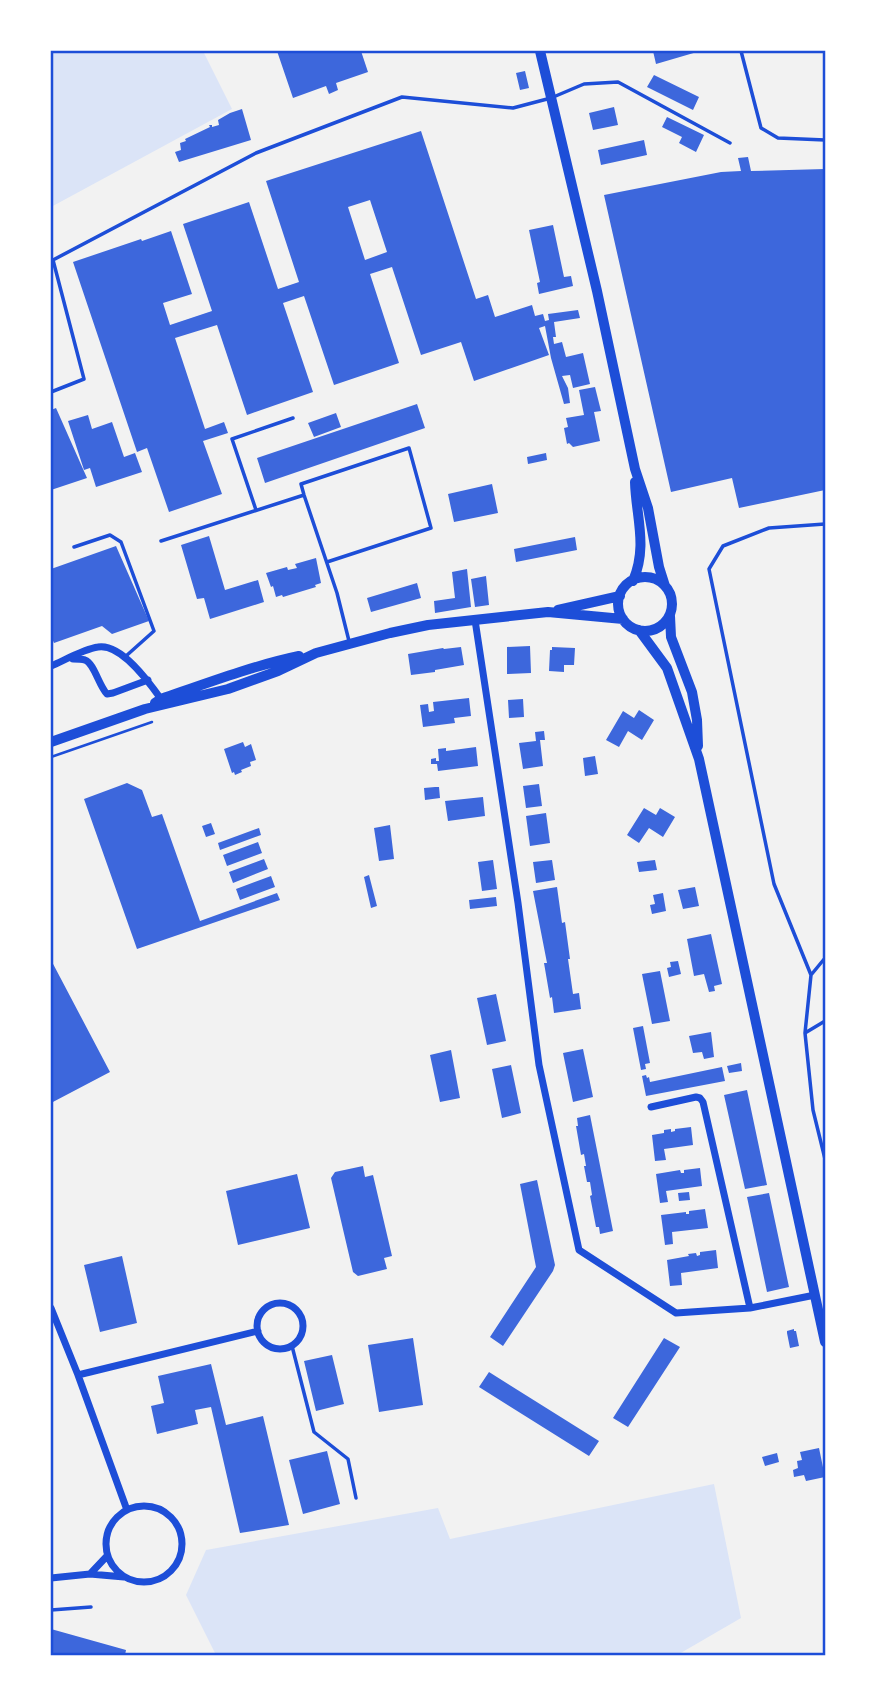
<svg xmlns="http://www.w3.org/2000/svg" width="876" height="1706" viewBox="0 0 876 1706" font-family="'PT Sans',sans-serif">
  <style>
    .green { fill: #dbe4f7 }
    .building { fill: #3d67dc; fill-rule: evenodd }
    .lines { fill: none; stroke-linecap: round; stroke-linejoin: round }
    .path { stroke: #1d4ed8; stroke-width: 2.5 }
    .service { stroke: #1d4ed8; stroke-width: 3.5 }
    .minor { stroke: #1d4ed8; stroke-width: 7 }
    .primary { stroke: #1d4ed8; stroke-width: 10 }
    .neatline { fill: none; stroke: #1d4ed8; stroke-width: 2.5 }
  </style>
  <rect width="100%" height="100%" fill="#f2f2f2"/>
  <path class="green" d="M51,51H203L232,109L51,207Z
    M714,1484L741,1618L679,1654V1655H216L186,1595L206,1550L438,1508L450,1539Z"/>
  <path class="building" d="M277,51H361L368,72L336,83L338,90L329,94L326,86L293,98Z
    M653,51H697V52L656,64Z
    M525,71L529,88L520,90L516,73Z
    M654,75L699,97L693,110L647,87Z
    M614,107L618,125L593,130L589,113Z
    M242,109L251,140L179,162L175,152L181,150L180,143L186,141L185,139L210,127L209,125H212V127L219,125L218,120L230,113Z
    M667,117L704,135L696,152L679,143L682,137L662,127Z
    M421,131L476,299L488,295L495,317L532,305L535,316L543,314L545,321L549,320L548,314L578,310L580,318L554,322L556,337H553L554,344L562,342L566,357L583,353L590,384L573,388L570,375L562,376L568,388L570,403L564,404L551,358L545,326L539,328L549,355L474,381L461,342L421,355L392,267L370,274L399,363L334,385L304,296L283,303L313,392L247,415L217,325L175,338L205,429L224,422L228,433L203,441L222,494L169,512L147,448L137,452L73,262L141,239L142,241L171,231L192,294L163,303L170,325L212,311L183,224L249,202L278,289L299,282L266,181ZM370,200L387,252L365,260L348,207Z
    M644,140L647,155L601,165L598,150Z
    M748,157L751,171L825,169V490L739,508L732,478L671,492L604,195L721,172L741,171L738,158Z
    M553,225L564,277L571,276L573,286L539,294L537,283L540,282L529,230Z
    M595,387L601,411L594,412L600,441L573,447L569,443L567,444L564,428L568,427L566,418L584,415L579,390Z
    M417,404L425,428L265,483L257,458Z
    M56,408L87,478L51,490V410Z
    M336,413L341,427L314,437L308,423Z
    M88,415L92,429L112,422L124,457L135,453L142,472L96,487L90,468L84,470L68,421Z
    M546,453L547,460L528,464L527,457Z
    M492,484L498,513L454,522L448,494Z
    M209,536L225,590L258,580L264,602L210,619L204,598L197,599L181,545Z
    M575,537L577,550L516,562L514,549Z
    M116,546L149,621L112,634L102,626L54,643L51,636V569Z
    M316,558L321,583L315,585L316,587L283,597L282,595L276,597L273,586L271,587L266,573L287,567L288,570L297,568L295,564Z
    M467,569L471,607L435,613L434,601L455,598L452,572Z
    M486,576L489,605L475,607L471,579Z
    M417,583L421,598L371,612L367,598Z
    M530,646L531,673L507,674V647Z
    M461,647L464,665L435,670V672L411,675L408,654L443,648L444,649Z
    M552,647L575,648L574,665H564V672L549,671L550,650H552Z
    M469,698L471,716L454,718L455,723L423,727L420,705L428,704L429,712L434,711L433,702Z
    M523,699L524,717L509,718L508,700Z
    M639,710L654,720L642,740L628,731L619,747L606,740L623,711L634,718Z
    M544,731L545,740H540L543,766L523,769L519,743L536,741L535,732Z
    M243,742L245,747L251,744L256,760L250,762L251,766L241,770L242,772L235,775L234,772L232,773L224,749Z
    M476,747L478,766L438,771L437,764H431V759L436,758V761H439L438,749L446,748V751Z
    M595,756L598,774L585,776L583,758Z
    M127,783L142,790L152,817L162,814L200,921L277,893L280,900L137,949L84,799Z
    M539,784L542,806L526,808L523,786Z
    M435,787H439L440,798L425,800L424,788Z
    M483,797L485,816L448,821L445,801Z
    M644,808L656,815L660,808L675,817L663,837L649,828L639,843L627,835Z
    M546,813L550,843L530,846L526,816Z
    M211,823L215,834L206,837L202,826Z
    M390,825L394,859L379,861L374,828Z
    M259,828L261,835L220,850L218,843Z
    M258,842L262,853L227,866L223,855Z
    M264,859L268,869L233,883L229,872Z
    M493,860L497,889L482,891L478,862Z
    M552,860L555,880L536,883L533,862Z
    M655,860L657,870L639,872L637,862Z
    M369,875L377,906L371,908L364,877Z
    M271,876L275,887L240,900L236,889Z
    M557,887L562,923L565,922L570,959H568L573,994L579,993L581,1009L554,1013L552,997L550,998L544,963H547L533,891Z
    M695,887L699,906L683,909L678,890Z
    M663,893L666,911L652,914L650,905L655,904L653,895Z
    M496,897L497,906L470,909L469,900Z
    M711,934L722,984L714,986L715,991L709,992L704,974L694,976L687,939Z
    M51,960L110,1072L51,1103Z
    M678,961L681,974L669,977L667,968L671,967L670,962Z
    M660,971L670,1021L652,1024L642,974Z
    M496,994L506,1041L487,1045L477,998Z
    M643,1026L650,1063L645,1064L646,1069L641,1070L633,1028Z
    M711,1032L714,1057L704,1059L702,1052L693,1053L689,1036Z
    M583,1049L593,1097L573,1102L563,1053Z
    M451,1050L460,1098L440,1102L430,1055Z
    M741,1063L742,1071L729,1073L727,1066Z
    M511,1065L521,1113L502,1118L492,1069Z
    M722,1067L725,1081L646,1096L642,1076L646,1075L647,1078L649,1077L650,1082Z
    M747,1090L767,1185L745,1189L724,1095Z
    M590,1115L613,1231L600,1234L599,1227H596L590,1196L592,1195L590,1182H587L584,1166H586L584,1154L581,1155L576,1126H578L577,1118Z
    M691,1127L693,1145L664,1149L666,1160L655,1161L652,1135L664,1133V1130L671,1129V1132L675,1131V1129Z
    M363,1166L365,1177L373,1175L392,1256L384,1258L387,1269L358,1276L353,1272L331,1178L335,1172Z
    M700,1168L702,1186L666,1191L668,1202L660,1203L656,1174L680,1170L681,1173H684V1170Z
    M297,1174L310,1228L238,1245L226,1191Z
    M537,1180L555,1265L553,1271L503,1346L490,1337L536,1267L520,1184Z
    M689,1192L690,1200L679,1201L678,1193Z
    M769,1193L789,1287L767,1292L747,1197Z
    M705,1209L708,1228L672,1232L673,1244L665,1245L661,1215L686,1212V1214H689V1211Z
    M716,1250L718,1268L681,1273L682,1285L670,1286L667,1260L689,1256L688,1254L696,1253L697,1256L700,1255V1252Z
    M122,1256L137,1323L100,1332L84,1265Z
    M794,1329V1331H796L799,1346L790,1348L787,1333V1331Z
    M413,1338L423,1405L379,1412L368,1345Z
    M664,1338L680,1347L628,1427L613,1418Z
    M332,1355L344,1404L316,1411L304,1361Z
    M211,1364L226,1425L263,1416L289,1525L240,1533L211,1407L195,1410L198,1424L157,1434L151,1406L164,1403L158,1376Z
    M489,1372L599,1441L589,1456L479,1387Z
    M819,1448L825,1477L806,1481L804,1475L794,1477L793,1470L798,1468L797,1461L802,1460L800,1452Z
    M327,1451L340,1504L303,1514L289,1460Z
    M777,1453L779,1462L765,1466L762,1457Z
    M51,1629L126,1650L125,1655H51Z"/>
  <g class="lines">
    <path class="path" d="M51,757L152,722"/>
    <path class="service" d="M741,51L761,128L778,138L825,140
      M51,392L84,379L53,260L256,153L402,97L513,108L551,98L584,84L618,82L730,143
      M256,510L232,439L293,418
      M161,541L304,495
      M74,547L110,535L121,542L154,631L126,656
      M327,562L431,528L409,448L301,484L304,495L337,593L349,641
      M811,975L825,958
      M825,1021L805,1033L813,1110L825,1159
      M805,1033L811,975L774,884L709,569L723,546L769,528L825,524
      M292,1346L314,1432L348,1459L356,1498
      M51,1610L91,1607"/>
    <path class="minor" d="M475,620L518,903L539,1065L579,1250L676,1313L750,1308L815,1295
      M73,659C77,659 81,659 85,660C94,663 99,686 107,694L113,693L148,680
      M51,666C65,660 84,649 98,647C121,643 149,682 161,699
      M651,1107L696,1097L700,1098L703,1102L750,1308
      M257 1326a23 23 0 1 1 46 0a23 23 0 1 1-46 0Z
      M51,1308L78,1375L127,1510
      M78,1375L258,1331
      M106 1544a38 38 0 1 1 76 0a38 38 0 1 1-76 0Z
      M90,1574L107,1556
      M51,1578L90,1574L124,1577"/>
    <path class="primary" d="M540,51L597,291L635,469L648,508L659,567L665,586
      M618 604a27 27 0 1 1 54 0a27 27 0 1 1-54 0Z
      M633,581C648,546 636,517 635,482
      M558,610L620,596
      M670,616L671,637L692,692L697,720L698,746
      M639,630L667,668L699,759L825,1342
      M155,703L161,699C207,683 252,666 299,656
      M51,742L145,709L228,689L278,671L316,653L390,633L428,625L548,612L623,619"/>
  </g>
  <rect width="876" height="1706" fill="none" stroke="#ffffff" stroke-width="105"/>
  <rect x="52" y="52" width="772" height="1602" class="neatline"/>
</svg>
